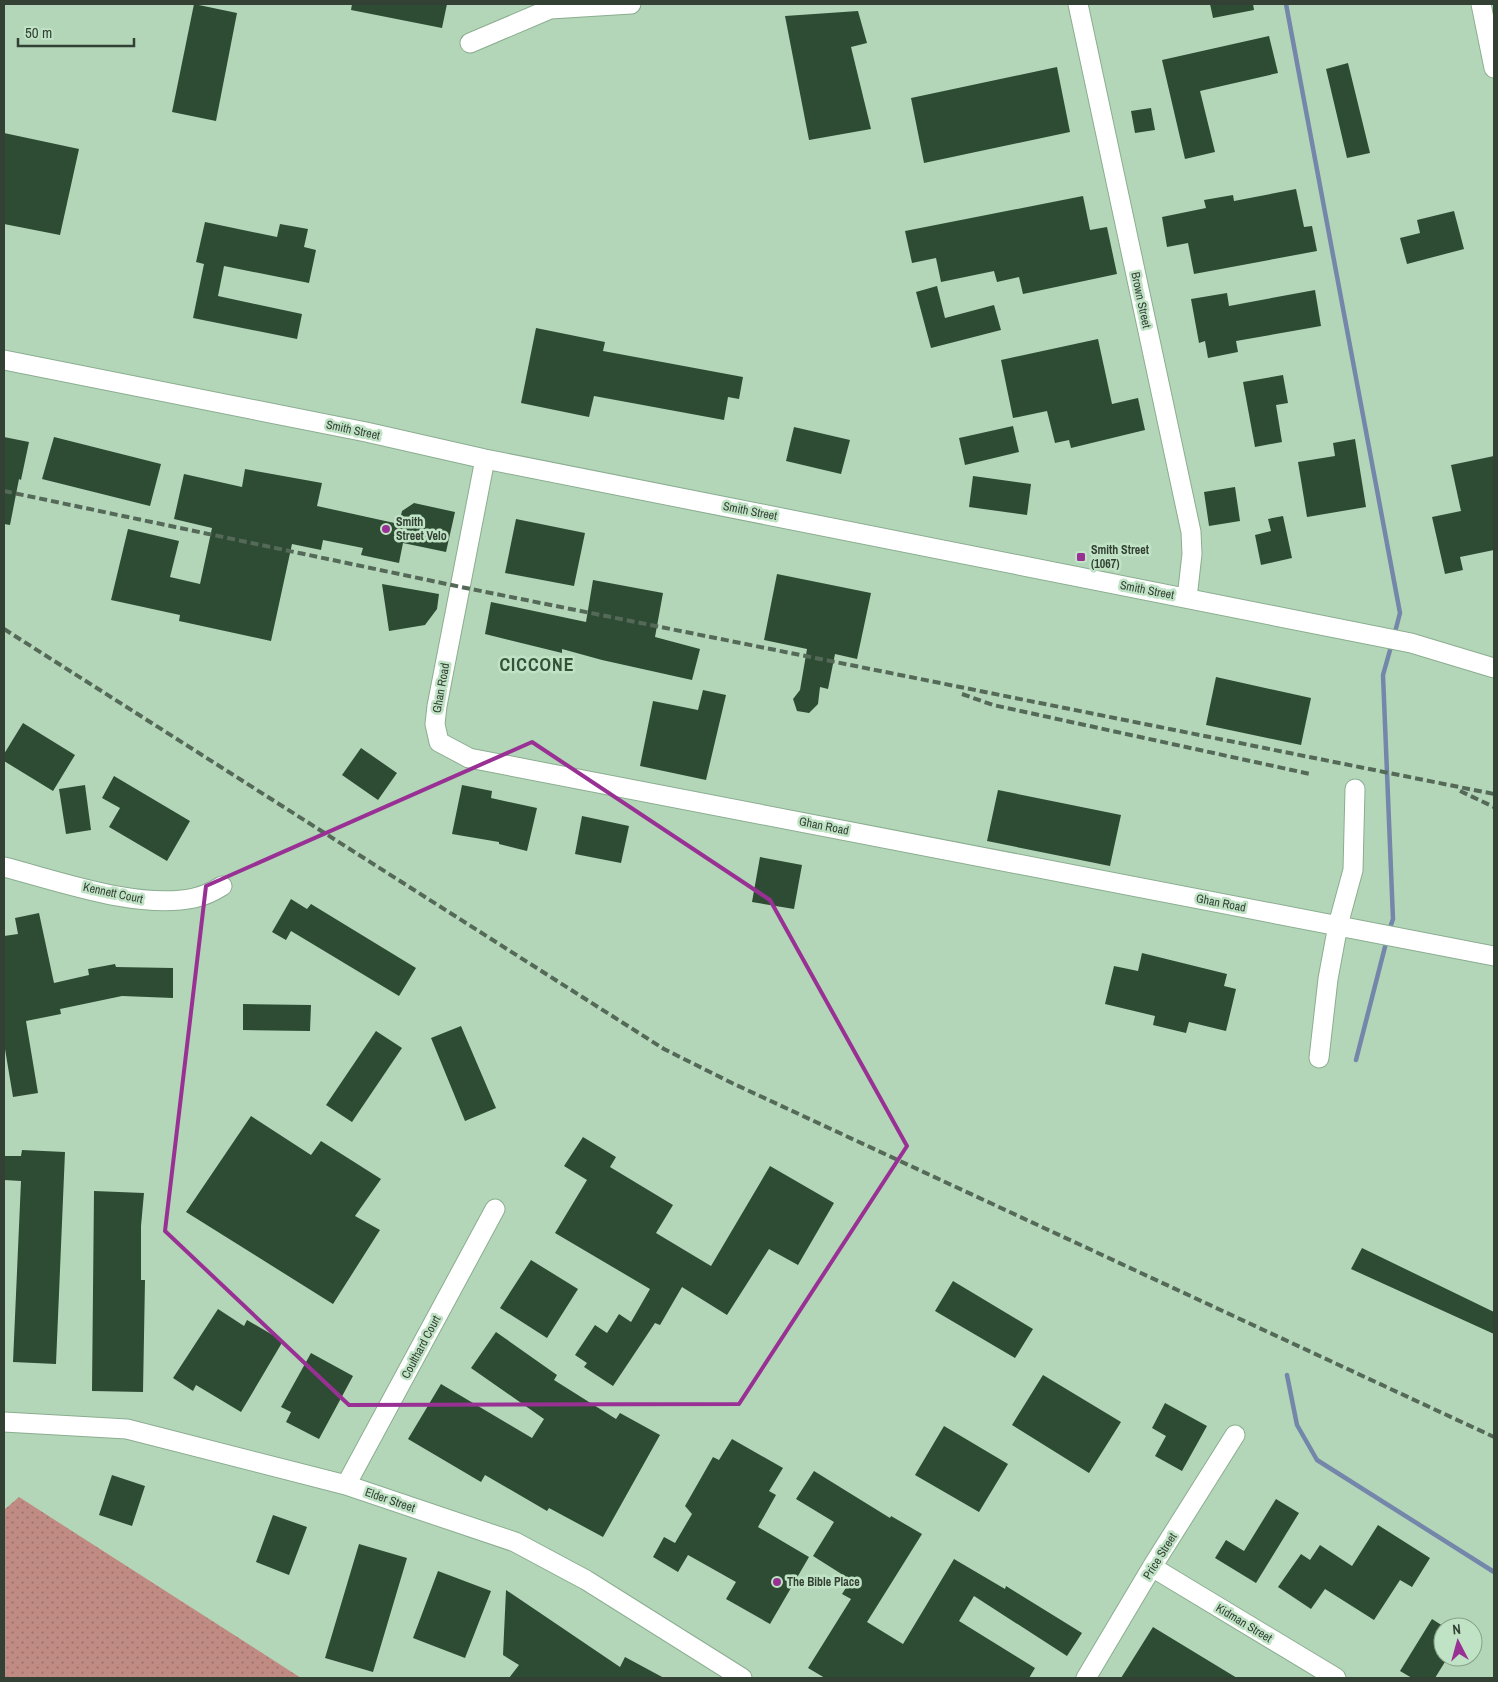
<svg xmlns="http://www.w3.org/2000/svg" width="1498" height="1682" viewBox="0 0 1498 1682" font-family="'Archivo Narrow',sans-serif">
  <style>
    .green { fill: url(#green-dots) }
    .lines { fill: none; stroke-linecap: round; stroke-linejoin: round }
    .stream { stroke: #7586ab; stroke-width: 4.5 }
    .building { fill: #2e4c34 }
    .street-casing { stroke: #8bad90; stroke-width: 21 }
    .street { stroke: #fff; stroke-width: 19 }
    .rail { stroke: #556958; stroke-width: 4; stroke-dasharray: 8 4; stroke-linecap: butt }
    .marked { fill: none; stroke: #993195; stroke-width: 4; stroke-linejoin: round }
    .poi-dot { fill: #993195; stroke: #c0e3c5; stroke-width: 2 }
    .labels { text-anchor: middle; stroke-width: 5; stroke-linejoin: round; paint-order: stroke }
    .street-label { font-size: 12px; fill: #334135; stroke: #c0e3c5 }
    .poi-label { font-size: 12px; font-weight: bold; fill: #334135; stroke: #c0e3c5; text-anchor: start }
    .district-label { font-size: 18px; font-weight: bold; letter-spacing: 1px; fill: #345239; stroke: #c0e3c5 }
  </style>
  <defs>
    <pattern id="green-dots" width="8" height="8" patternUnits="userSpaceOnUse" patternTransform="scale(1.25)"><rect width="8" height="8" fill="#c08b83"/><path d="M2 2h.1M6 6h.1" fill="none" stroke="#9d736c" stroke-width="1.8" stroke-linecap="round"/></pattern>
  </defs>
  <rect width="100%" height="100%" fill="#b3d6b8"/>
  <path class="green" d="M19,1497L301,1678H4V1510Z"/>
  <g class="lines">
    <path class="stream" d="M1286,4L1400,613L1394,636
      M1389,931L1393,919L1383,675L1392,643
      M1356,1060L1387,939
      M1287,1375L1297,1425L1317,1460L1494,1572"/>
  </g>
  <path class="building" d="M194,4L237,13L216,121L172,112Z
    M352,4H447L442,28L351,10Z
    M1210,4H1253L1254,10L1213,18Z
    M858,11L867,43L851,47L871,129L809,140L785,16Z
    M1269,36L1278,73L1200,91L1215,152L1185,159L1162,60Z
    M1348,63L1370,153L1347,158L1326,69Z
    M1057,67L1070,132L924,163L911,98Z
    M1151,108L1155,130L1135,133L1131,111Z
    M4,133L79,149L60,235L4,224Z
    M1296,189L1304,227L1312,226L1317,251L1194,274L1188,243L1167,247L1162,217L1206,208L1204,200L1233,195L1234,201Z
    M1083,196L1090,230L1107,227L1117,274L1023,294L1019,277L997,282L994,271L941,282L936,258L912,263L905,231Z
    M1454,211L1464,249L1407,264L1400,238L1420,233L1417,220Z
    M205,222L277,237L280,224L308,229L304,247L316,250L309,283L224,266L218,296L302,314L297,339L193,318L204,264L196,262Z
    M937,286L945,318L994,305L1001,330L931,348L916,292Z
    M1315,290L1321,326L1236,341L1238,352L1208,358L1205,341L1199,343L1191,299L1227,293L1229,306Z
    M536,328L605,342L603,351L743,377L739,399L728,397L724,420L594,396L589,417L521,403Z
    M1098,339L1112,404L1138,398L1145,430L1071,448L1069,440L1055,443L1047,411L1013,418L1001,360Z
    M1283,375L1288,403L1276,405L1282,442L1255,447L1243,382Z
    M1013,426L1019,452L965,465L959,438Z
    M794,427L850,440L841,474L786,461Z
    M4,437L29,442L21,480L19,479L10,525L4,524Z
    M54,437L161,464L150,506L42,479Z
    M1355,439L1366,507L1307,517L1298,462L1335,456L1333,443Z
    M1494,456V550L1460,557L1463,570L1445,574L1432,517L1461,511L1451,465Z
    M245,469L322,483L317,506L399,524L402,511L414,503L455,512L446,552L403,543L399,563L361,555L363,548L323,540L321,550L292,544L271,641L179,621L180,615L111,600L128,529L179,541L170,577L200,584L212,528L174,519L184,474L242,487Z
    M973,476L1031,484L1027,515L969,507Z
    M1235,487L1240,521L1209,526L1204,492Z
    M1283,516L1292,558L1261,565L1255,535L1271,531L1268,519Z
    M516,519L585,533L574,586L505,573Z
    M777,574L871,593L857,659L835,654L828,689L820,687L818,704L809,713L797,711L793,699L800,690L807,649L764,640Z
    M593,580L663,593L655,637L700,649L692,680L602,660L562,649V653L485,634L491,602L586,622Z
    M382,584L439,594L437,609L425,625L389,631Z
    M1216,677L1311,698L1301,745L1206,725Z
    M703,690L726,695L706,780L640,766L653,701L698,710Z
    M23,723L75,755L53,791L4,761V754Z
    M361,748L397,773L378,800L342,775Z
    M114,776L190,821L167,861L109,827L120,808L102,798Z
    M85,785L91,830L66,834L59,789Z
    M462,785L492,791L491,798L537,808L527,851L499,844V842L452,834Z
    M998,790L1121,815L1110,866L987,841Z
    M582,816L629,826L621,863L575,854Z
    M760,857L802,865L794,909L752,902Z
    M291,899L307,909L311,904L416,968L399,996L291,931L286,940L272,932Z
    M39,913L54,983L89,975L88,969L115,964L116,967L173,968V998L122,996L60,1009L61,1014L26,1021L38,1093L13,1097L4,1043V936L18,934L15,918Z
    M1142,953L1227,974L1224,986L1236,989L1226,1031L1189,1022L1186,1033L1153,1025L1155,1016L1105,1004L1114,966L1138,971Z
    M243,1004L311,1005L310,1031L243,1030Z
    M461,1026L496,1108L465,1121L431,1038Z
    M376,1031L402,1048L352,1122L326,1105Z
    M251,1116L311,1155L321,1141L381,1179L355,1216L380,1230L333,1304L186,1212Z
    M583,1137L616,1157L610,1167L673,1205L656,1233L711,1266L770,1166L834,1203L798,1265L769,1249L727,1315L682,1287L660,1325L655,1323L613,1386L584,1367L587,1363L575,1355L595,1325L607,1333L619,1314L631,1322L650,1289L555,1233L587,1180L564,1166Z
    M22,1150L65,1152L56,1364L13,1362L21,1181L4,1180V1156H21Z
    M94,1191L144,1193L141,1226V1280H145L143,1392L92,1391Z
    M1362,1248L1494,1312V1334L1351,1269Z
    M531,1260L578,1289L547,1338L500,1308Z
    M953,1281L1033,1329L1015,1358L935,1311Z
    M218,1309L244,1326L247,1320L283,1341L241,1412L196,1385L193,1391L173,1378Z
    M496,1332L557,1375L554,1380L616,1419L620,1413L660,1435L603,1537L549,1508L547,1511L485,1475L481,1482L408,1439L441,1384L532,1438L544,1419L471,1368Z
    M311,1353L353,1376L319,1439L286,1422L291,1412L281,1407Z
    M1043,1375L1121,1422L1089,1473L1012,1425Z
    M1165,1403L1207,1426L1182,1471L1155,1456L1166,1436L1152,1428Z
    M944,1426L1008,1464L979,1512L915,1475Z
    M732,1439L783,1468L769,1491L776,1495L758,1527L809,1557L770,1624L726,1599L736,1582L688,1555L678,1572L653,1557L664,1537L675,1543L692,1514L685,1506L713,1457L719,1460Z
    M814,1471L890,1518L891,1516L922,1534L867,1622L903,1644L954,1559L1005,1589L1006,1586L1082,1633L1067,1656L974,1596L959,1621L1035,1668L1029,1678H825L808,1668L851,1599L842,1594L851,1580L813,1556L834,1522L796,1499Z
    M112,1475L145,1486L132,1526L99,1515Z
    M1276,1499L1299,1513L1256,1583L1215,1558L1226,1540L1244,1551Z
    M273,1515L307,1527L289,1575L256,1562Z
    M1378,1525L1430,1558L1412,1587L1400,1580L1374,1620L1325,1589L1311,1609L1278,1587L1301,1554L1310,1560L1320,1545L1352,1566Z
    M359,1544L407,1558L373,1672L325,1658Z
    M438,1571L491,1591L465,1658L413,1638Z
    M506,1590L620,1667L625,1657L664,1678H509L519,1665L503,1655Z
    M1432,1619L1443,1626V1657H1448L1435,1678H1412L1400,1671Z
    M1153,1627L1237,1678H1121Z"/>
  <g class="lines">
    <defs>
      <path id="street" d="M1078,4L1191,532L1192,554L1187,598
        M1481,4L1494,68
        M470,43L550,9L631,4
        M4,360L366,432L485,459L1411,643L1494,668
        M485,459L437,706L435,724L439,742L469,758L1494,956
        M4,867C59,881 138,910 194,898C204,896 214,891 222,886
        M1319,1058L1328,979L1338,925L1353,870L1355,789
        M4,1422L127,1429L346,1485L515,1542L586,1580L742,1678
        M346,1485L495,1209
        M1152,1567L1336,1678
        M1086,1678L1152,1567L1235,1435"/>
    </defs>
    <use href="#street" class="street-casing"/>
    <use href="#street" class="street"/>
    <path class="rail" d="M4,491L461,587L1494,794
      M4,629L664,1049L732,1083L1494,1437
      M962,694L993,705L1310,774
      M1460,791L1494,807"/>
  </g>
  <path class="marked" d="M532,742L770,900L907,1146L739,1404L349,1405L165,1231L206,886Z"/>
  <g class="poi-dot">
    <circle cx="386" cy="529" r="5"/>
    <rect x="1076" y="552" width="10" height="10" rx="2.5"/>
    <circle cx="777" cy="1582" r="5"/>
  </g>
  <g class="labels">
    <g class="street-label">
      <text transform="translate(1141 300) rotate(78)" y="4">Brown Street</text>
      <text transform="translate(353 430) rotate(12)" y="4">Smith Street</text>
      <text transform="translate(750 511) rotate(11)" y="4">Smith Street</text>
      <text transform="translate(1147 590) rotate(11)" y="4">Smith Street</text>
      <text transform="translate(441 688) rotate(-80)" y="4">Ghan Road</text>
      <text transform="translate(824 826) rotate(11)" y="4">Ghan Road</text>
      <text transform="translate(113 893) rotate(12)" y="4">Kennett Court</text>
      <text transform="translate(1221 903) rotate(11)" y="4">Ghan Road</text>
      <text transform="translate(421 1347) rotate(-62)" y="4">Coulthard Court</text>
      <text transform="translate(390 1500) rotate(19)" y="4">Elder Street</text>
      <text transform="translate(1160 1556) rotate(-58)" y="4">Price Street</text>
      <text transform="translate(1244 1623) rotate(31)" y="4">Kidman Street</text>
    </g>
    <g class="poi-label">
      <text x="396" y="526">Smith<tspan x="396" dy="14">Street Velo</tspan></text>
      <text x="1091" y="554">Smith Street<tspan x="1091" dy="14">(1067)</tspan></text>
      <text x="787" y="1586">The Bible Place</text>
    </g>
    <g class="district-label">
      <text x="537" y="671">CICCONE</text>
    </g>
  </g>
  <rect width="1498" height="1682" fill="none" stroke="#334135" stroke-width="10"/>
  <g transform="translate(1458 1642) rotate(354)"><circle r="24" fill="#c0e3c5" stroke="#88a28b"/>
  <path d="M0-4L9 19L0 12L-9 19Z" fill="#993195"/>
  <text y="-8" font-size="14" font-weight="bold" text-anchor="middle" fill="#334135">N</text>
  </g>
  <path d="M18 38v8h116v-8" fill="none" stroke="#334135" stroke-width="2.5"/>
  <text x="25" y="38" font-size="15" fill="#334135" stroke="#c0e3c5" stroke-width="4" paint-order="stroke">50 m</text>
</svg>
